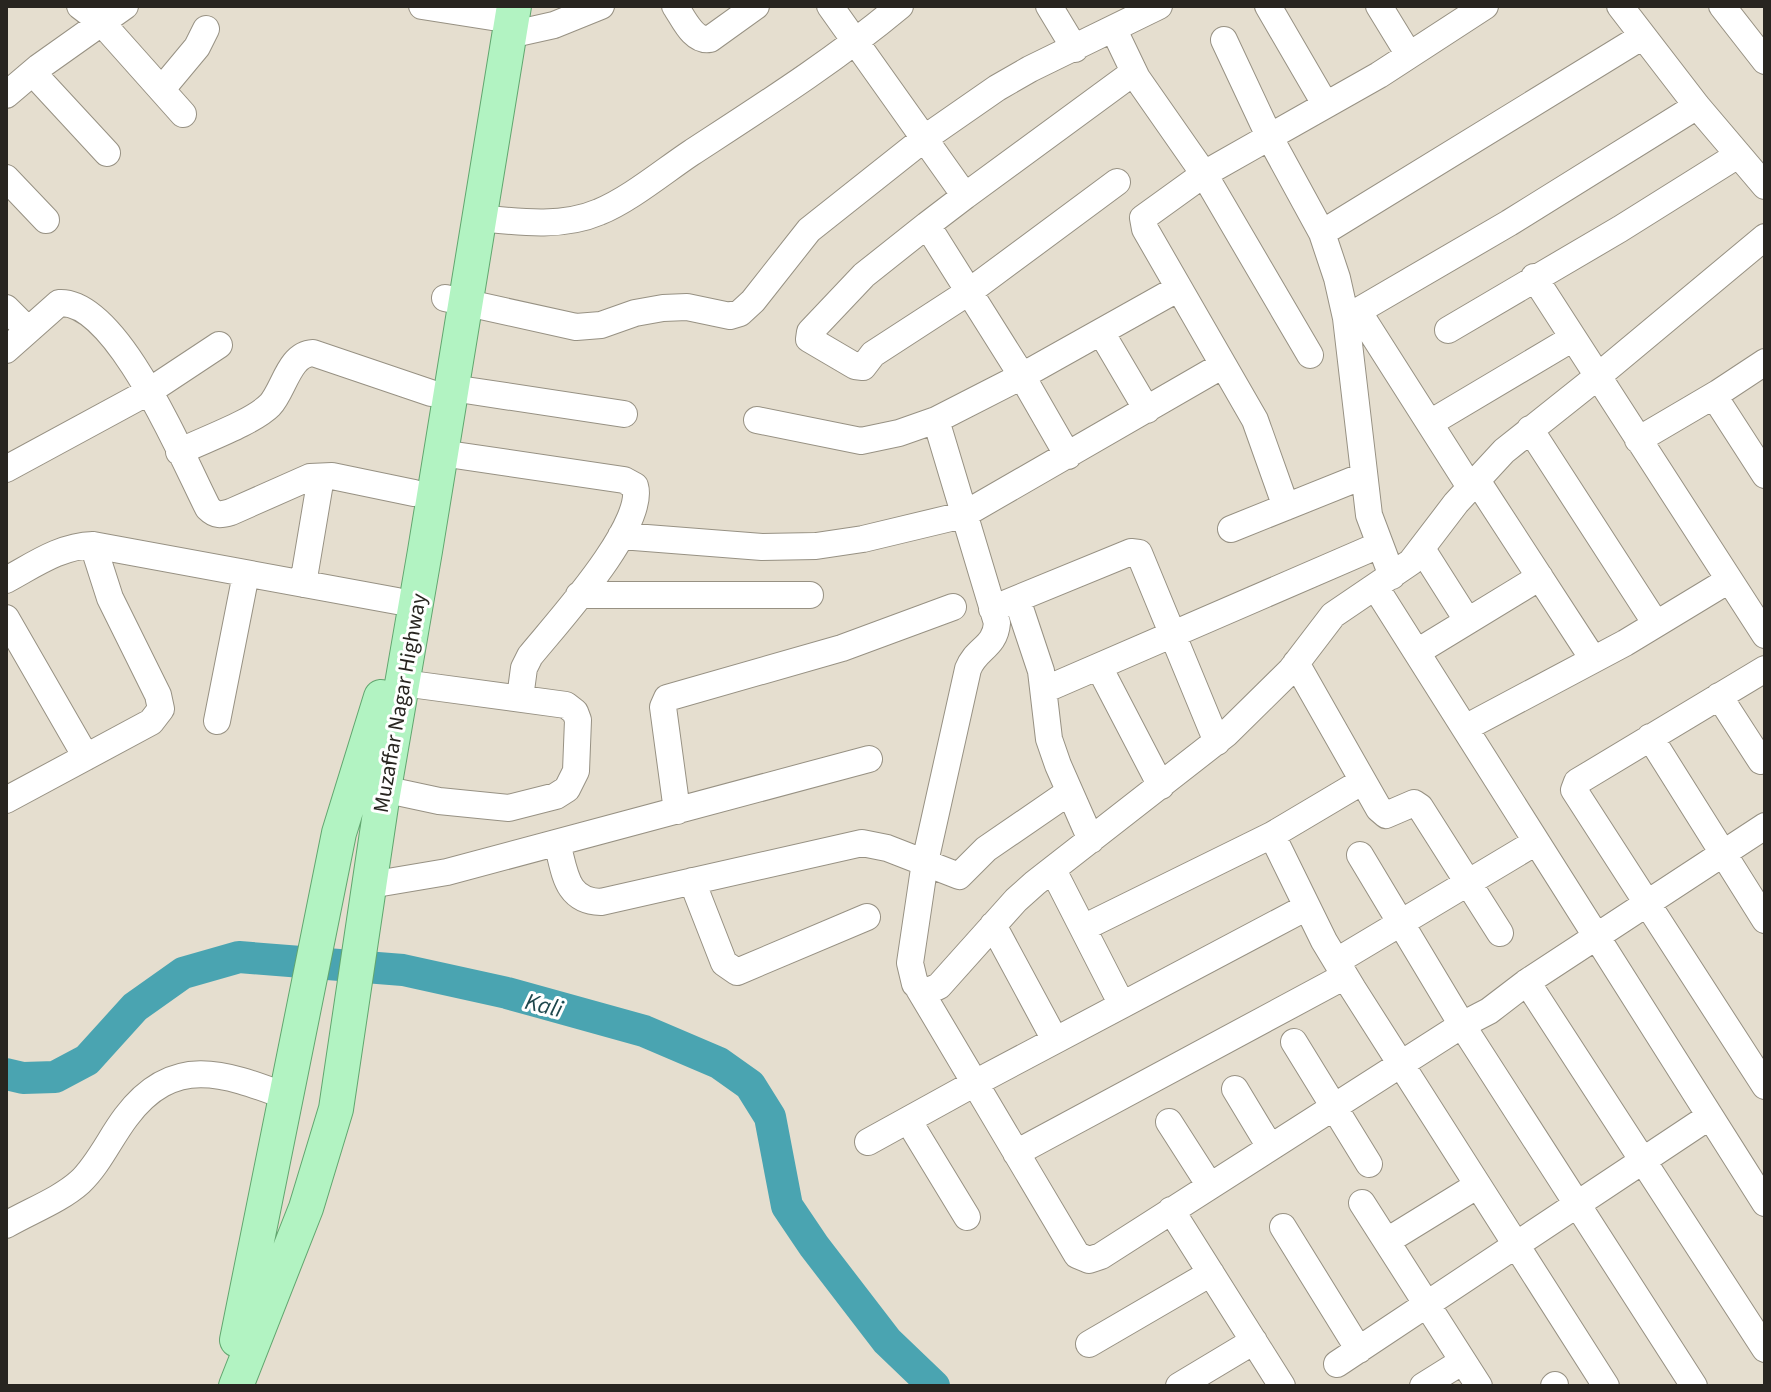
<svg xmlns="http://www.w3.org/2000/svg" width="1771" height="1392" viewBox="0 0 1771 1392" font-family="'Source Sans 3',sans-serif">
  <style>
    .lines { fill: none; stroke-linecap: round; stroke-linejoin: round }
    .river { stroke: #4aa4b1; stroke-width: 32 }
    .minor-casing { stroke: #979183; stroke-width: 28 }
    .major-casing { stroke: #61a66f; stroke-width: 36 }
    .minor { stroke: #fff; stroke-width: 26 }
    .major { stroke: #b2f3c2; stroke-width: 34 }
    .labels { text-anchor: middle; stroke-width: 6; stroke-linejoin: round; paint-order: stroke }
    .street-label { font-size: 22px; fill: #282520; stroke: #fff }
    .water-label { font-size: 24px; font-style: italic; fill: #1e474d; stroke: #fff }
  </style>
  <rect width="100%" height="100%" fill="#e5decf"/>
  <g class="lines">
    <path class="river" d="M6,1074L23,1078L55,1077L87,1060L135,1007L183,973L239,957L403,970L507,993L644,1031L719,1063L750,1085L770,1117L787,1206L814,1246L887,1341L934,1386"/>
    <defs>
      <path id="minor" d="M80,6L101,22L183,114
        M422,6L492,17
        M675,6C684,19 693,42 710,39L756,6
        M830,6L965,196L927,225L1022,376L936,420L997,623C995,648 976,648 968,669L925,862L910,963L915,984L926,992L939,986L1016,900L1035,883L1226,734L1291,670L1333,615L1411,562L1456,503L1504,451L1597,377L1765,237
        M1049,6L1075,49
        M1268,6L1325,104
        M1379,6L1409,55
        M1620,6L1697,106L1765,186
        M1722,6L1765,61
        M1114,30L1137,78L1204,174L1310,355
        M509,35L554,25L601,6
        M1224,40L1269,136L1322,233L1337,278L1346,318L1369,515L1392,576
        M33,73L107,153
        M162,89L197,47L206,29
        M6,95L39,67L125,6
        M6,178L46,220
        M965,196L1134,72
        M479,218C518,222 562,228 599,212C629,200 664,171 691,153C763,106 834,61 900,6
        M927,225L864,275L810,332L809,339L855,366L863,367L873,354L970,291L1117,182
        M1322,233L1643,36
        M1534,277L1765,635
        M445,298L576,327L601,325L635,313L663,308L687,307L730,316L740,313L753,301L809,230L925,138L997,88L1030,69L1159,6
        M6,308L28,330
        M1358,311L1470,487
        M1346,318L1509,223L1697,106
        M1448,330L1620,229L1738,155
        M1101,332L1147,410
        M6,350L59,303C118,299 184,462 208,508C216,516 221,515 231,512L310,477L332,476L414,493
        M452,388L624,414
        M1714,396L1765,475
        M757,420L861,441L899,433L936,420
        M1430,423L1573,338
        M1530,429L1656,624
        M1638,440L1718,393L1765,362
        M179,452C203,440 252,423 270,405C284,390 289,354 313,353L431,393
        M441,453L624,480L635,486C647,525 555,625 530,656L524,668L520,698
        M1068,456L1022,376L1179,288
        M6,469L148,392L219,345
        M1476,479L1593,659
        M1286,507L1255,420L1145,229L1143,218L1204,174L1379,75L1485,6
        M1231,529L1363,476
        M621,536L762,547L816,546L863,539L963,515L1223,365
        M1422,549L1467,620
        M6,580C34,565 60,546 93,545L397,601
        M303,584L321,477
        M1376,588L1765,1203
        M579,595H810
        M1017,599L1041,671L1049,739L1058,765L1091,840
        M992,609L1131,552L1139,553L1217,742
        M6,618L86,757
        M1417,652L1540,577
        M1296,663L1379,809L1386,815L1414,803L1420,807L1500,933
        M1099,667L1161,786
        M1765,669L1577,782L1574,790L1765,1086
        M1044,690L1379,545
        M1719,696L1761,761
        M217,721L246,574
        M1465,728L1625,643L1729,580
        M1650,737L1765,920
        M383,789L439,801L509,808L556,796L567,789L576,771L578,720L575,712L566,705L403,683
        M6,800L151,722L161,709L158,695L110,598L93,545
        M677,811L663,707L667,698L842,648L953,607
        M1272,835L1324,941L1353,989L1606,1386
        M557,843C565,871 565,901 601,902L862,843L887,848L959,876L986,849L1069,792
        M1360,855L1462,1025L1694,1386
        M1053,870L1122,1005
        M692,881L724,963L737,972L867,917
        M370,885L447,872L869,759
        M993,925L1055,1040
        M1083,928L1272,835L1363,781
        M1337,961L1536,842
        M1527,982L1765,1349
        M919,989L1077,1255L1089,1260L1101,1256L1462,1025L1489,1011L1527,982L1765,826
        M1294,1042L1369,1164
        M1235,1089L1270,1147
        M908,1120L967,1217
        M1169,1122L1210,1186
        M868,1142L975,1083L1307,907
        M1016,1153L1345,976
        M1362,1203L1479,1386
        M1171,1210L1282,1386
        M6,1225C30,1211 60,1200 80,1182C99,1164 110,1138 126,1117C173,1054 224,1073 285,1096
        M1283,1227L1359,1350
        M1387,1241L1478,1185
        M1089,1344L1211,1273
        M1337,1364L1710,1116
        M1179,1386L1254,1341
        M1423,1386L1463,1361
        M1554,1386L1555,1385"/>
      <path id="major" d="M237,1340L339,833L381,697
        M236,1386L306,1208L336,1109L381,806L425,551L514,6"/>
    </defs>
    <use href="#minor" class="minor-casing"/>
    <use href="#major" class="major-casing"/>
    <use href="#minor" class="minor"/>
    <use href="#major" class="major"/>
  </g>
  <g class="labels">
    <g class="street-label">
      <text transform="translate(399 703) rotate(-80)" y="8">Muzaffar Nagar Highway</text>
    </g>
    <g class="water-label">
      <text transform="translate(544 1005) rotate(14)" y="8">Kali</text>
    </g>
  </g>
  <rect width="1771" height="1392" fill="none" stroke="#282520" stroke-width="16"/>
</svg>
